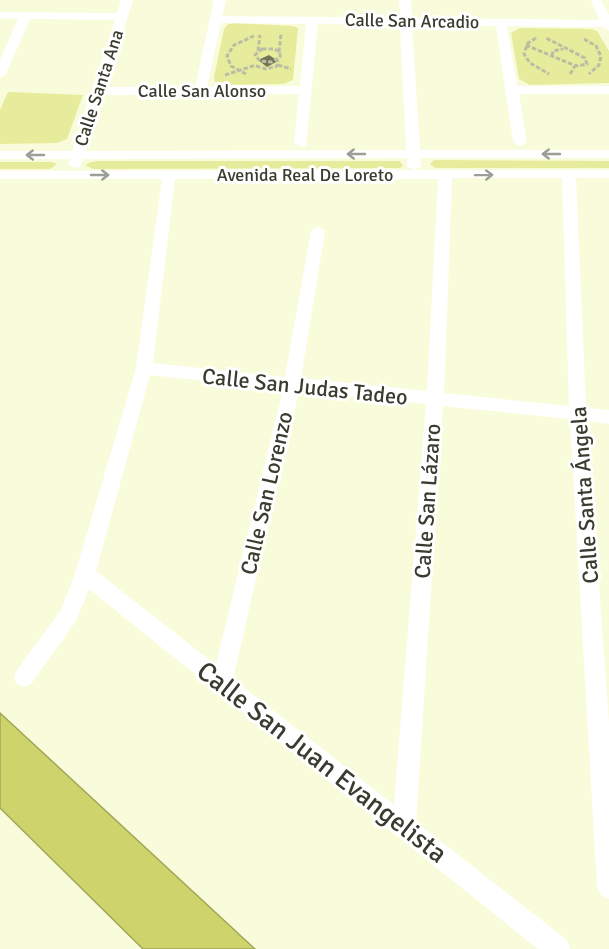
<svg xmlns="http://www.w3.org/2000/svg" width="609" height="949" viewBox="0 0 609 949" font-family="Signika,sans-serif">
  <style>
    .green { fill: #e7ec9d }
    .water { fill: #ced36b; stroke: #a2a659; stroke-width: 1.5 }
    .building { fill: #727456 }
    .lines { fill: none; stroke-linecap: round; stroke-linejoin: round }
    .path { stroke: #bbbea2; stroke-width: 3; stroke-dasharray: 4.5 2; stroke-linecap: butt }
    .street { fill: #fff; fill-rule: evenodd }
    .oneway { stroke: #9d9e97 }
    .labels { text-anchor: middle; stroke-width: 6; stroke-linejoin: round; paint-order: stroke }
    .far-street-label { font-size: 18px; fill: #3b3c2f; stroke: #fff }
    .street-label { font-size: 22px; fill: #3b3c2f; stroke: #fff }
    .near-street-label { font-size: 27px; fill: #3b3c2f; stroke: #fff }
  </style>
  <rect width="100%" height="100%" fill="#f9fcda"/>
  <path class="green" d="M235,23L293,26L298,28L293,80L284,84L224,85L215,82L214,77L224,29L228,24Z
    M520,28L591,29L597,31L609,51V83L530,85L519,79L511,33Z
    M8,92L83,95L67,139L57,143L0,144V110Z
    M434,160L609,161V168H435L430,164Z
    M96,161H400L403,166L400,168L94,169L86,166L88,163Z
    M0,162H52L57,164L50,169H0Z"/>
  <path class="water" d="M0,713L255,949H143L0,808Z"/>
  <path class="building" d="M269,55L278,61L267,67L258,60Z"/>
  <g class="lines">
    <path class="path" d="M536,38L528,43L524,54L530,63L549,74
      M584,39L596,46L601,56L599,65L589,74
      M526,45L576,66L587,64L585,58L546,38
      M262,49H274L280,52V57L272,62L260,61L255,55Z
      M258,51L260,35
      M279,52L281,34
      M552,56L553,51L563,49
      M278,65L291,69
      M256,66L266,69L277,66L278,60
      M246,74L231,66L227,56L234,45L254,36
      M570,74L575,66
      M225,75L256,65"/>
    <path class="street" d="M121,0H133L106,87H195L214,0H226L222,16L400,18L399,0H411L412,18L600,20L591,2L593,0H601L609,15V31L603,27L507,26L517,86H609V94H519L527,142L520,146L513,142L496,26L412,25L420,150H609V158H420L421,166L414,170H609V178H576L586,408L609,410V424L587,421L609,723V899L601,895L597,887L570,419L443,406L416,822L567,940L570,949H538L89,589L76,621L31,684L24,687L17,684L14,677L17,670L61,610L75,574L136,368L162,179H0V171L414,170L407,166V158L83,159L80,167L75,168L68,164L70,159H0V151H72L115,20L30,19L6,74L0,78V60L18,19L0,18V12L117,13ZM221,23L306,24L300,86L207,87ZM318,24L400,25L406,150L86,151L103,95L299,94L294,143L301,147L306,146ZM452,178H562L569,406L444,393ZM175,179H438L427,391L301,378L325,231L318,226L311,231L285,377L153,363ZM150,375L283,389L216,665L96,571ZM299,391L426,404L394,805L233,679Z"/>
  </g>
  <defs><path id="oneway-shaft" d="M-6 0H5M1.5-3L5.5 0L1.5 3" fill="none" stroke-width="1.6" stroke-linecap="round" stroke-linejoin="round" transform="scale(1.5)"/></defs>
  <g class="oneway">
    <use href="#oneway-shaft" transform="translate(356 154) rotate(180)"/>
    <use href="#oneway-shaft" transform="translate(551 154) rotate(180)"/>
    <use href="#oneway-shaft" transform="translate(35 155) rotate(180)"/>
    <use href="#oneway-shaft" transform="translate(100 175)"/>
    <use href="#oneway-shaft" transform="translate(484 175) rotate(-1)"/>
  </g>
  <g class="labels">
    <g class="far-street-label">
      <text transform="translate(412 21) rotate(1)" y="6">Calle San Arcadio</text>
      <text transform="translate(99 88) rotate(-72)" y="6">Calle Santa Ana</text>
      <text x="202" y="97">Calle San Alonso</text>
      <text x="305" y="181">Avenida Real De Loreto</text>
    </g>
    <g class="street-label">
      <text transform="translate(305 386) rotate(6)" y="8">Calle San Judas Tadeo</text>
      <text transform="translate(266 493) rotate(-77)" y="8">Calle San Lorenzo</text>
      <text transform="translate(584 495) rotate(-94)" y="8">Calle Santa Ángela</text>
      <text transform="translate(427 501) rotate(-86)" y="8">Calle San Lázaro</text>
    </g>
    <g class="near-street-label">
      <text transform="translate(322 762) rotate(38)" y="9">Calle San Juan Evangelista</text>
    </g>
  </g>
</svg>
